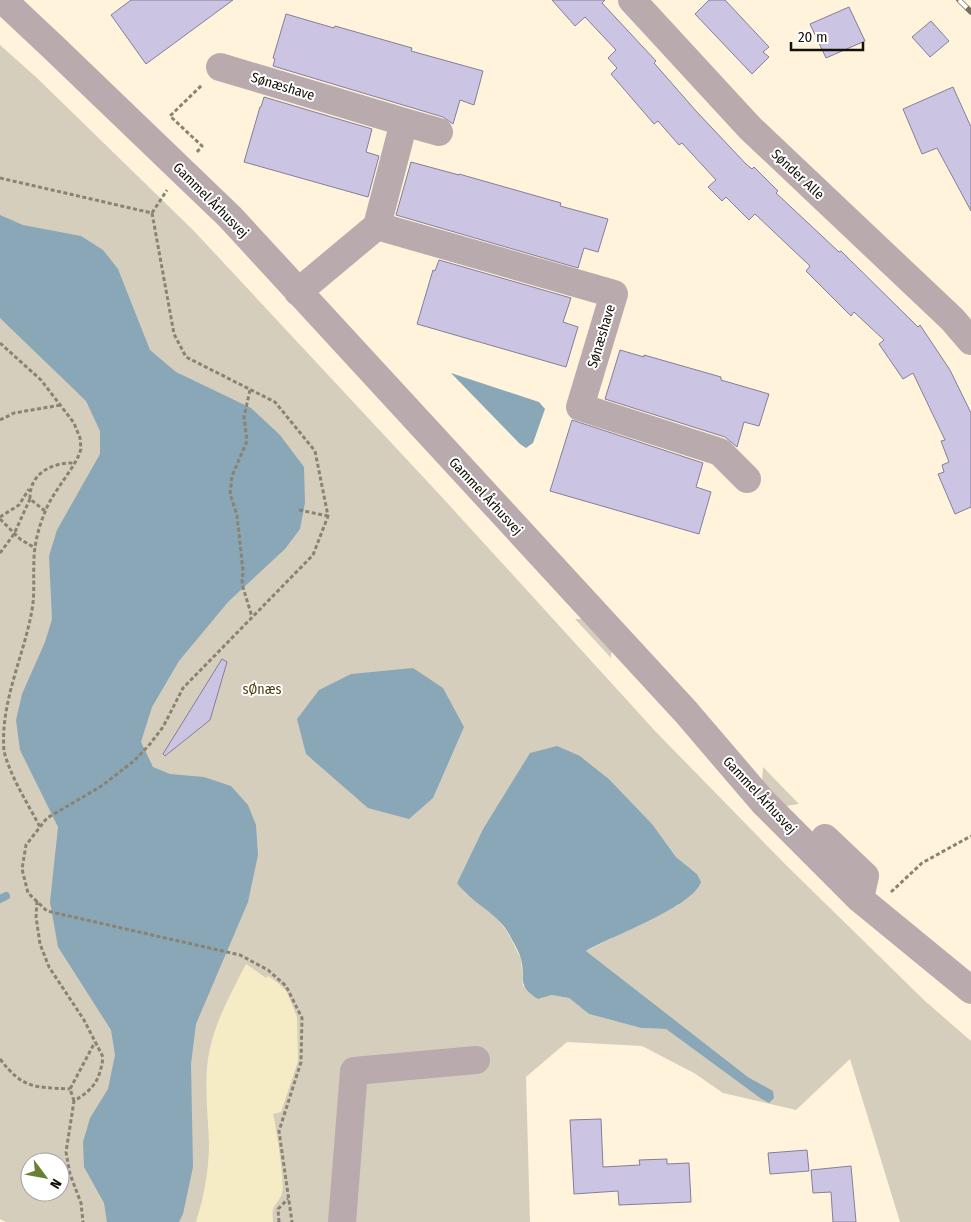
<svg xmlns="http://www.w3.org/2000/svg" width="971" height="1222" viewBox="0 0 971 1222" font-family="'Fira Sans Condensed',sans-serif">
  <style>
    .green { fill: #d6cebc; fill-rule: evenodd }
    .sand { fill: #f5ecc6 }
    .water { fill: #89a7b7 }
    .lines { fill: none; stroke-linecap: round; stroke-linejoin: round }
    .stream { stroke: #89a7b7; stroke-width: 8 }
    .building { fill: #cbc4e3; stroke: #857e9a }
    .path { stroke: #8b8371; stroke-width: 3; stroke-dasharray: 4 2.5; stroke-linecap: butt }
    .minor { stroke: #b9aaae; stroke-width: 28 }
    .rail-casing { stroke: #787160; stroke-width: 5.5 }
    .rail { stroke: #fff; stroke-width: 4; stroke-dasharray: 11; stroke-linecap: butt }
    .labels { text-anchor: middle; stroke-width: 4; stroke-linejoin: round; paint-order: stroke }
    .street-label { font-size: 14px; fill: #161107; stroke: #fff }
    .park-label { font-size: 14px; fill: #523f0b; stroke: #fff }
  </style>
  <rect width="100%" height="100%" fill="#fff4db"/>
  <path class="green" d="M0,45L37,78L194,231L440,495L656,732L785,864L925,1001L971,1041V1222H900L850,1059L796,1110L723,1093L694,1073L642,1046L567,1042L526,1077L530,1222H6L0,1219ZM530,754L580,756L609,779L653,825L676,857L697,874L678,905L586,951L748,1077L772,1091L760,1098L666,1029L641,1028L589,1014L569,998L551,995L523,986L521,959L508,933L495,915L465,893L457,883L483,829ZM30,1162H60V1192H30Z
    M575,619H588L612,644L611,658Z
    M763,767L799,804L786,806L762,782Z"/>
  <path class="sand" d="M246,964L266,978L268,976L278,983L287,992L297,1017L298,1061L281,1112L273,1114C276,1125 285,1184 282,1193C277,1208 271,1202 273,1222H196C204,1197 209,1170 209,1143C208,1112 203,1079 210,1048C217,1018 232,991 246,964Z"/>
  <path class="water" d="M0,215L23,225L81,236L103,250L118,269L150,350L176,372L251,408L280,435L304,467L305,503L300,529L285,549L228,602L179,661L152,707L141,742L153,767L170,774L204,777L231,786L248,805L256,825L258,855L248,902L196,1024L191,1064L193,1167L183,1214L179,1222H107L104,1203L84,1167L83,1142L90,1118L108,1089L115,1055L111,1030L58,947L50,902L58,827L20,750L16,720L22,694L45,642L52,619L49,556L57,530L100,454V431L86,401L0,318Z
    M451,373L539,402L545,409L533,443L526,448L520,444Z
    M413,668L443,688L464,727L433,798L409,819L368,808L306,754L297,719L319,690L351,674Z
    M557,746L580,756L609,779L653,825L676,857L697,874L701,882C693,907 611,936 586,951L748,1077L773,1091L774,1098L769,1103L760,1098L666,1029L641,1028L589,1014L569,998L551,995L538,999C516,985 526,980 521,959C519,951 513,942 509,934C497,912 471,903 457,883L483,829L530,753Z"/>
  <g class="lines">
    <path class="stream" d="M0,899L6,896"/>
  </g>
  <path class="building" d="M131,0H233L146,64L111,15Z
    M552,0H605L602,3L656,61L654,63L696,111L746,164L752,169L754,167L778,191L776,193L839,252L841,251L918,327L920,325L950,370L971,413V507L955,514L938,474L944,472L942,465L949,462L941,441L945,440L913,373L903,379L879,344L884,340L854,312L851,316L806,271L810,266L755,214L749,220L726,197L722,201L708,187L716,180L682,143L679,145L658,121L654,124L611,74L617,68L608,58L616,50L585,17L575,26Z
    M709,0H725L769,47L763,52L769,57L752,74L695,14Z
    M849,7L865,41L826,58L810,24Z
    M286,14L334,28L335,26L412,48L411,51L483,71L474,105L460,100L453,124L443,117L273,66L275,59L273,58Z
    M931,21L949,41L930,57L912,37Z
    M953,87L971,127V211L937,148L922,154L903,109Z
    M264,97L372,129L366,152L379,156L368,197L244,162L260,107H261Z
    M411,162L459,175V174L561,203L560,206L608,219L598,252L584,248L578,268L396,215Z
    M439,260L571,298L563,322L578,327L566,367L417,324L433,270L435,271Z
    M620,350L644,357V355L721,377V380L769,394L759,426L744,422L737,447L725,437L605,399Z
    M572,420L703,463L696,487L711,492L699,534L550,491Z
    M222,659L227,662L210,720L165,756L163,754Z
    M601,1119L603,1167L640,1165L639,1160L667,1159V1164L689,1163L691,1202L619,1205L618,1191L574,1194L570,1120Z
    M807,1150L809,1171L770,1174L768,1153Z
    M851,1166L856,1222H833L831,1192L813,1193L811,1170Z"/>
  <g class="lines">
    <path class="path" d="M197,152L202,146L170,116L202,85
      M0,178L152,213L174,334L186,357L275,402L315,451L328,516L313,555L183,688L163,727L150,744L134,761L100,787L47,818L26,845L22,869L28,893L47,911L240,955L268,970L286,986L302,1018L301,1062L279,1131L292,1222
      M152,213L167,190
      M0,343L41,380L74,423L80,438L81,449L78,457C69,475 51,495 45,512C39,526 34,545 34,560C33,577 35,593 32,610C24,656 0,702 4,751C10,776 28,804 40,827
      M250,390L244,417L247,441L232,476L230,494L237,515L243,571L242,584L252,617
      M0,420L14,413L61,405
      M299,510L328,516
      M45,511L30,499C29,473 53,462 75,463
      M0,517L19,505L29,489
      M0,519L20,539L35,548
      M0,553L14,534L30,499
      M891,892L922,863L971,836
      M37,901L36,917L40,944L49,967L84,1020L103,1057C100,1080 94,1089 74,1101L66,1152L70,1174L81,1203L83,1222
      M0,1059C23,1089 34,1087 70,1089
      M74,1101L70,1089L95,1042
      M279,1222L278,1209L288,1199"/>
    <path class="minor" d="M3,0L53,47L230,217L686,712L763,802L860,899L971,990
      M632,0L750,128L952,319L971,341
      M220,67L404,122
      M377,226L614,294L580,407L720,452L747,479
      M298,292L377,226L404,122L439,132
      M825,838L865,876L860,899
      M342,1222L354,1071L476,1060"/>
    <defs>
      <path id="rail" d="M959,0L971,12"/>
    </defs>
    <use href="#rail" class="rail-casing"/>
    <use href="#rail" class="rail"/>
  </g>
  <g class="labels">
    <g class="street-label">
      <text transform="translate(283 86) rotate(17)" y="5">Sønæshave</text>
      <text transform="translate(798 174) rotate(43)" y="5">Sønder Alle</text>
      <text transform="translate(211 200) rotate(45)" y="5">Gammel Århusvej</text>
      <text transform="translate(601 336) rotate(-73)" y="5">Sønæshave</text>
      <text transform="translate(486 496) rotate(47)" y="5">Gammel Århusvej</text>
      <text transform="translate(760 795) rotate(47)" y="5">Gammel Århusvej</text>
    </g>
    <g class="park-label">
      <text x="262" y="694">sØnæs</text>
    </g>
  </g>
  <g transform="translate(45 1177) rotate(122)"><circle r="24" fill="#ffffff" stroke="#a2a09c"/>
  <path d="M0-4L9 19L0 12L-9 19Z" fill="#697f31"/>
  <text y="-8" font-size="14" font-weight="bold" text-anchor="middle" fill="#161107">N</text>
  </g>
  <path d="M791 42v8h72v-8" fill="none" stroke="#161107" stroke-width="2.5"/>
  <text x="798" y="42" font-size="15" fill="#161107" stroke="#ffffff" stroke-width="4" paint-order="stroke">20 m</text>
</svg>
